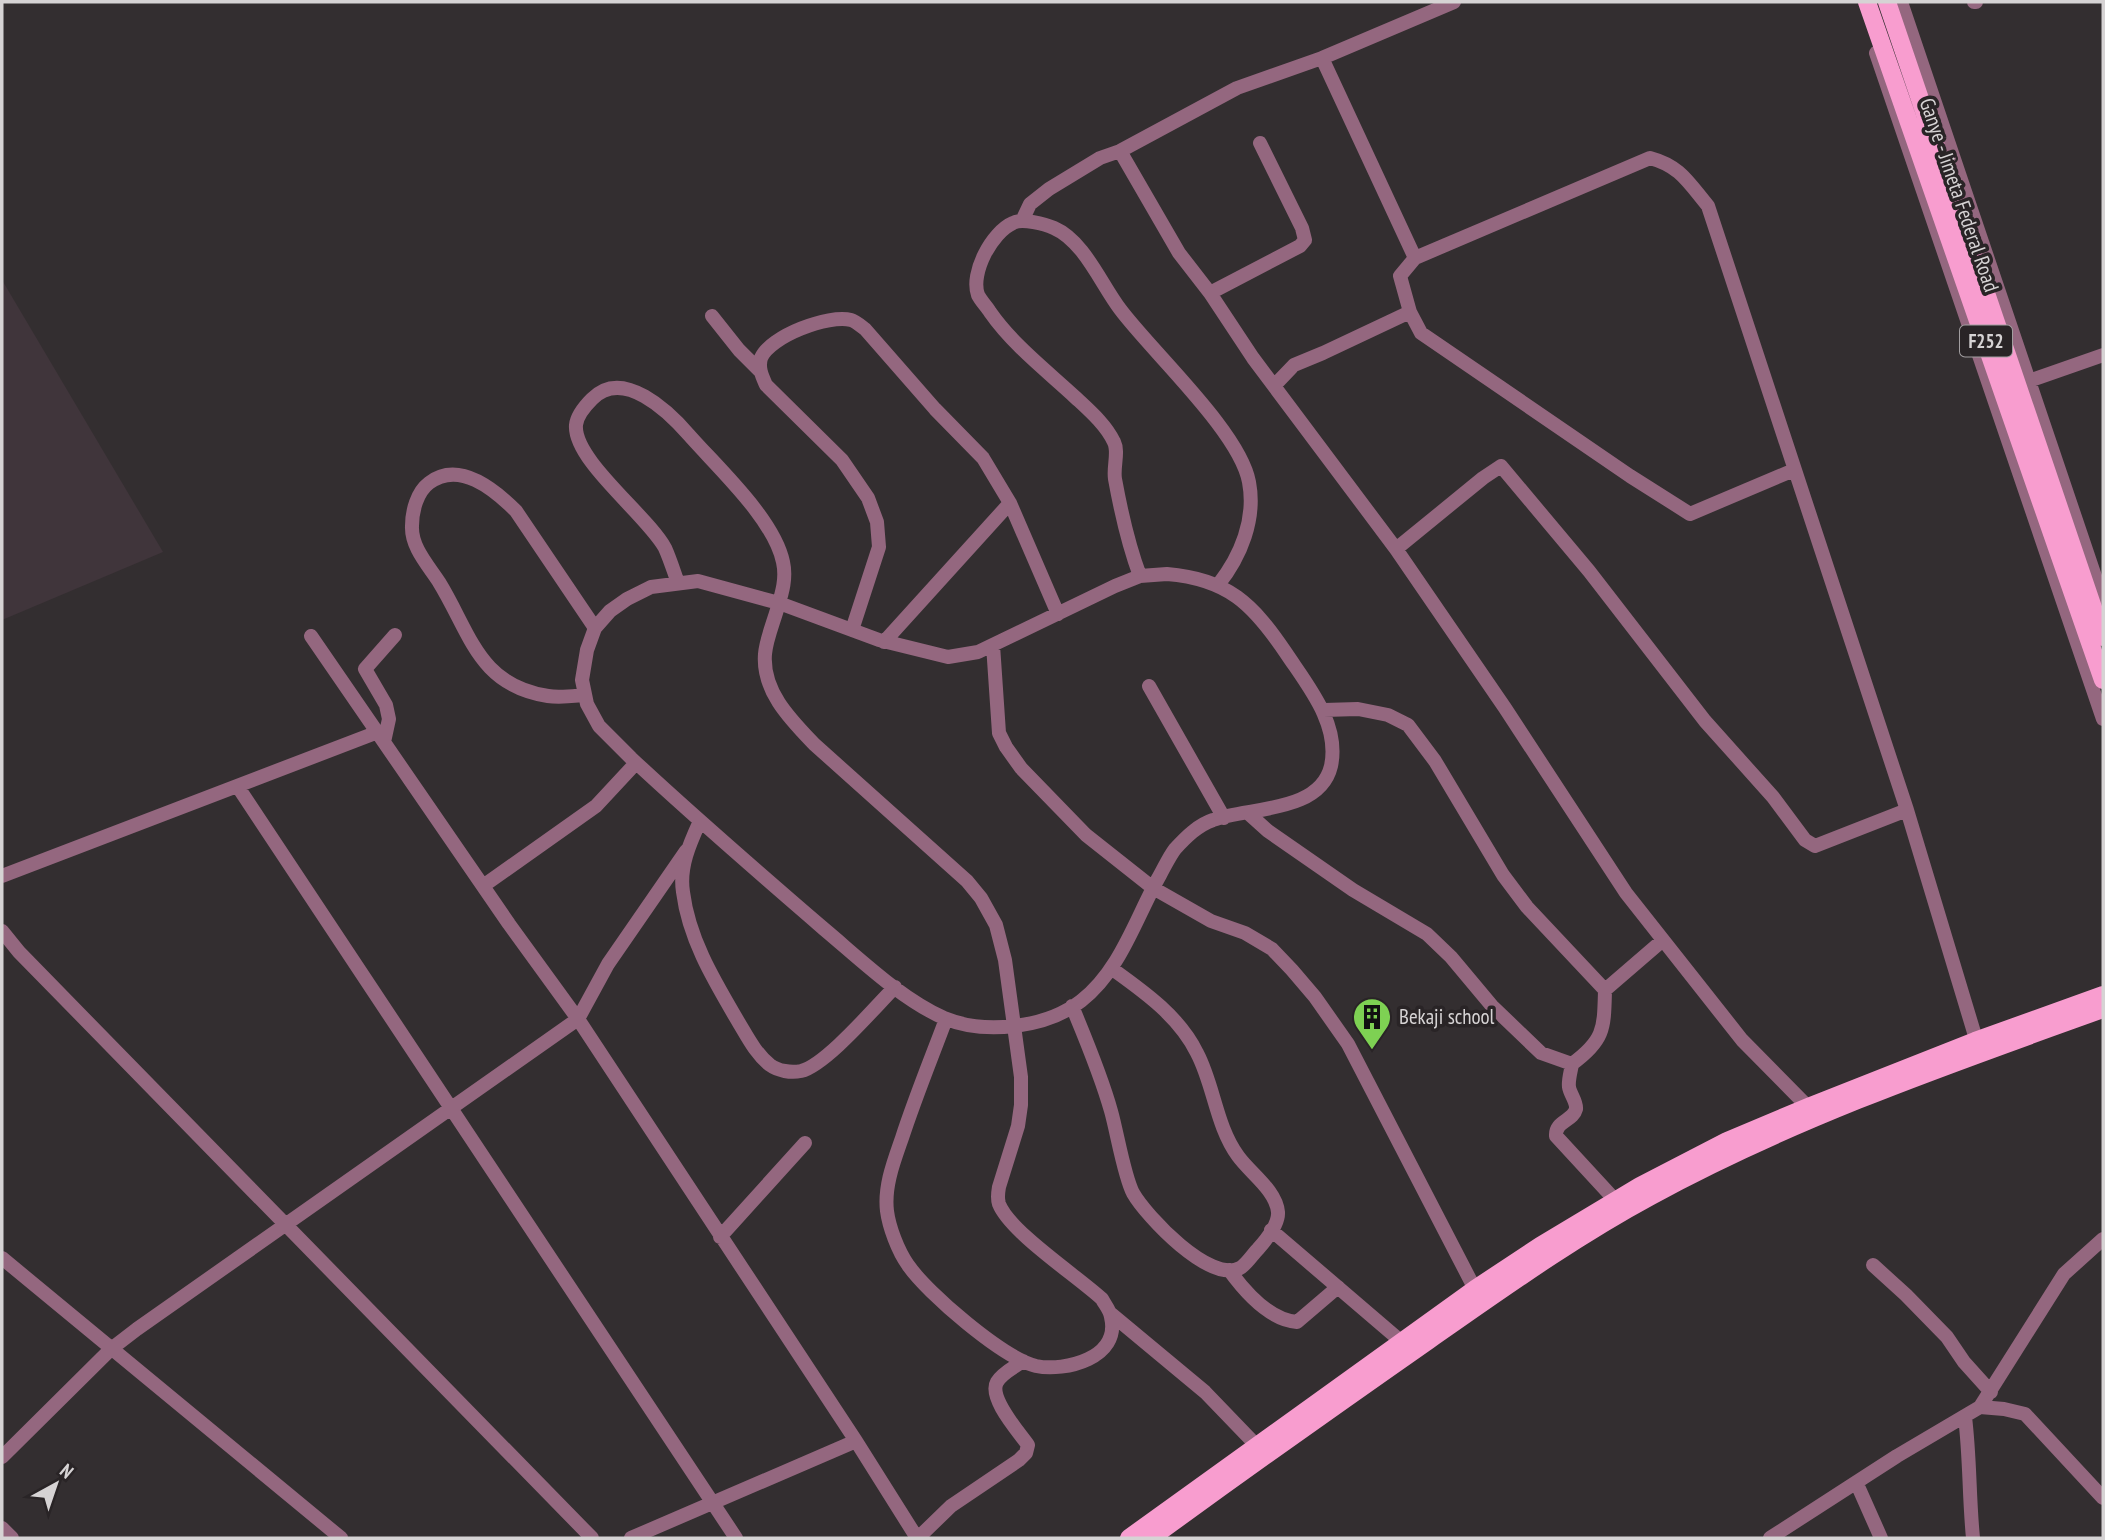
<svg xmlns="http://www.w3.org/2000/svg" width="2105" height="1540" viewBox="0 0 2105 1540" font-family="'PT Sans Narrow',sans-serif">
  <style>
    .built { fill: #40353b }
    .lines { fill: none; stroke-linecap: round; stroke-linejoin: round }
    .minor { stroke: #94677f; stroke-width: 14 }
    .major { stroke: #f89dcf; stroke-width: 18 }
    .labels { text-anchor: middle; stroke-width: 7; stroke-linejoin: round; paint-order: stroke }
    .shield { fill: #292426; stroke: #a29ea0; stroke-width: 2 }
    .shield-label { font-size: 19px; font-weight: bold; fill: #d6d3d4 }
    .street-label { font-size: 21px; fill: #d6d3d4; stroke: #292426 }
    .poi-label { font-size: 21px; fill: #d6d3d4; stroke: #292426; text-anchor: start }
  </style>
  <rect width="100%" height="100%" fill="#332e30"/>
  <path class="built" d="M2,280L163,552L2,620Z"/>
  <g class="lines">
    <path class="minor" d="M1901,2L2103,600
      M1974,2H1976
      M1876,53L2103,719
      M1322,58L1415,258
      M1120,151L1179,253L1210,293L1253,358L1396,549L1505,708L1626,893L1742,1040L1808,1107
      M1022,221L1030,204L1049,189L1100,158L1120,151L1237,88L1322,58L1454,2
      M1210,293L1300,246L1305,240L1302,228L1260,143
      M712,316L739,350L760,371
      M2029,381L2103,355
      M1274,386L1294,365L1323,353L1410,312
      M1794,470L1690,514L1630,476L1421,333L1410,312L1400,276L1415,258L1650,158C1680,166 1688,182 1708,206L1907,810L1979,1049
      M1396,549L1483,478L1501,466L1589,571L1705,721L1773,797L1805,840L1815,846L1907,810
      M1167,574C1228,579 1253,604 1286,653C1308,686 1340,724 1331,766C1320,813 1249,807 1213,820C1198,825 1186,837 1175,849C1169,857 1165,866 1160,875C1136,917 1121,970 1081,1001C1046,1028 985,1035 944,1018C901,999 860,959 824,929C759,873 694,817 631,758L599,726L587,704L582,680L587,650L595,628L610,611L627,599L651,587L698,581L779,603L879,640L948,657L978,652L1115,586L1140,576Z
      M1140,576C1128,544 1121,512 1115,479C1113,467 1119,452 1114,442C1106,425 1090,411 1076,398C1047,371 1013,345 990,312C987,307 981,301 978,295C970,273 992,232 1013,223C1022,218 1045,224 1054,228C1084,241 1101,284 1120,309C1152,352 1240,432 1249,482C1256,519 1241,556 1218,585
      M678,583C674,572 670,559 665,548C648,516 573,460 576,425C577,415 586,405 592,399C623,367 669,412 689,435C718,468 774,519 783,562C787,580 781,596 776,613C772,626 766,641 765,654C762,691 790,719 814,744L967,881L981,898L996,925L1005,960L1021,1077V1105L1018,1126L999,1187C998,1193 997,1198 999,1204C1010,1232 1077,1276 1102,1299C1105,1305 1110,1310 1111,1317C1121,1358 1065,1372 1036,1366C1003,1358 927,1293 908,1265C898,1251 889,1227 887,1211C884,1186 894,1161 902,1138C915,1098 931,1059 946,1019
      M852,630L879,547L877,522L868,498L842,460L766,385C762,376 758,368 761,358C770,336 829,314 851,320C855,321 861,326 865,329L935,409L983,458L1010,503L1058,614
      M311,636L509,924L578,1019L856,1441L917,1538
      M884,642L1010,503
      M993,645L999,733L1006,747L1021,768L1086,835L1153,888L1211,921L1245,933L1272,949L1292,970L1315,997L1348,1044L1479,1297
      M1149,686L1224,818
      M585,695C573,696 560,698 548,696C478,685 471,634 439,582C428,565 411,547 412,526C412,511 417,492 429,483C459,460 494,489 516,511L595,628
      M1324,710L1358,709L1388,715L1408,725L1435,761L1503,875L1527,907L1605,990C1604,1028 1605,1040 1572,1064C1571,1071 1568,1080 1569,1087C1570,1094 1577,1102 1576,1109C1573,1121 1555,1121 1556,1136L1615,1200
      M384,742L389,719L386,705L365,669L395,635
      M238,787L736,1538
      M1248,813L1268,831L1353,890L1427,934L1451,957L1492,1006L1541,1053L1572,1064
      M700,821C690,843 679,867 683,892C689,940 715,982 739,1023C748,1038 756,1054 770,1065C778,1071 791,1073 801,1071C826,1065 875,1007 895,987
      M2,876L378,732
      M483,886L596,806L636,763
      M2,931L19,952L592,1538
      M1605,990L1663,940
      M1072,1006C1086,1040 1101,1075 1111,1111C1117,1132 1124,1176 1133,1193C1146,1216 1210,1284 1240,1268C1246,1265 1253,1254 1258,1249C1266,1240 1279,1224 1278,1212C1276,1190 1250,1173 1238,1156C1216,1126 1214,1085 1197,1053C1179,1016 1143,991 1111,968
      M1271,1230L1403,1343
      M720,1237L805,1143
      M2,1258L341,1538
      M1873,1265L1906,1295L1947,1337L1964,1362L1991,1392
      M1229,1270C1245,1292 1269,1320 1297,1322L1338,1287
      M1110,1313L1205,1392L1257,1446
      M1980,1407L2004,1409L2025,1414L2103,1498
      M1965,1417C1970,1457 1969,1498 1973,1538
      M2,1457L111,1349L137,1329L578,1019L608,964L686,851
      M1857,1484L1881,1538
      M2,1528L12,1538
      M631,1538L856,1441
      M918,1538L951,1506L1019,1460L1026,1453L1028,1445C1019,1432 988,1398 997,1382C1002,1373 1015,1367 1023,1361
      M1770,1538L1897,1456L1980,1407L2064,1274L2103,1239"/>
    <path class="major" d="M1867,2L2103,680
      M1887,2L2103,637
      M1129,1538L1475,1289L1540,1246L1640,1186L1727,1141L1808,1107L1975,1041L2103,995
      M1151,1538C1243,1471 1336,1405 1429,1340C1501,1290 1573,1238 1651,1196C1794,1118 1950,1064 2103,1009"/>
  </g>
  <defs>
    <symbol id="building-pin" viewBox="-11 -11 22 30"><path d="M0 17L-7.5 6A9.5 9.5 0 1 1 7.5 6Z" fill="#7ed153" stroke="#292426"/><path d="M-4-6H4V6H1V3H-1V6H-4ZM-2.5-4.3h1.7v1.8h-1.7ZM.8-4.3h1.7v1.8H.8ZM-2.5-1h1.7V.8h-1.7ZM.8-1h1.7V.8H.8Z" fill="#111"/></symbol>
  </defs>
  <g fill-rule="evenodd">
    <use href="#building-pin" x="1350" y="995" width="44" height="60"/>
  </g>
  <g class="labels">
    <rect class="shield" x="1960" y="325.5" width="52" height="31" rx="5"/>
    <g class="shield-label">
      <text x="1986" y="348">F252</text>
    </g>
    <g class="street-label">
      <text transform="translate(1959 195) rotate(71)" y="7">Ganye - Jimeta Federal Road</text>
    </g>
    <g class="poi-label">
      <text x="1399" y="1024">Bekaji school</text>
    </g>
  </g>
  <rect width="2105" height="1540" fill="none" stroke="#d6d3d4" stroke-width="7"/>
  <g transform="translate(56 1484) rotate(40)" stroke="#292426" stroke-width="5" paint-order="stroke">
  <path d="M0-5L12 26L0 18L-12 26Z" fill="#d6d3d4"/>
  <text y="-10" font-size="19" font-weight="bold" text-anchor="middle" fill="#d6d3d4">N</text>
  </g>
</svg>
